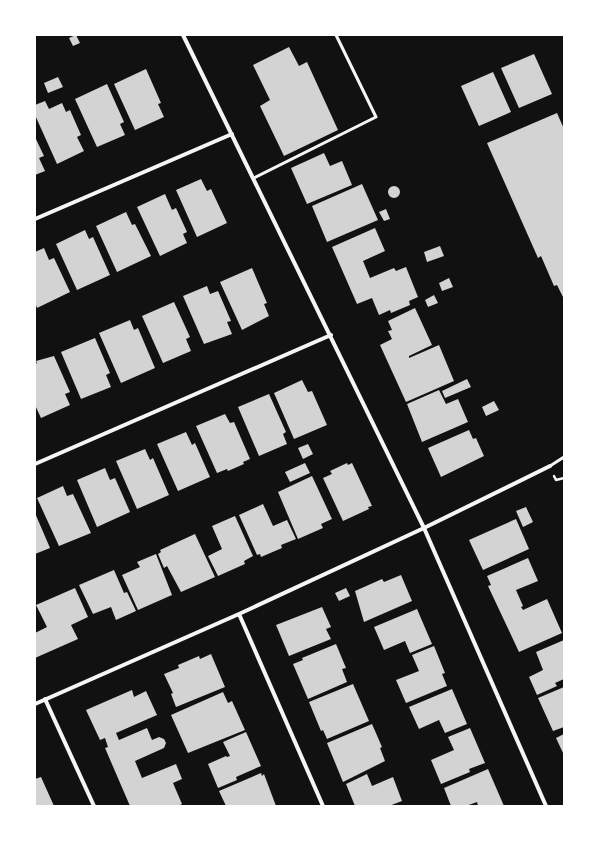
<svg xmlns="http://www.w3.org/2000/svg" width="599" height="841" viewBox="0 0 599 841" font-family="Commissioner,sans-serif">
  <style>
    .building { fill: #d3d3d3 }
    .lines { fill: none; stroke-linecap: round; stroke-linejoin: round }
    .path { stroke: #f5f5f5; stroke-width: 2.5 }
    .service { stroke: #f5f5f5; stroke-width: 3 }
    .minor { stroke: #f5f5f5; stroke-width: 4 }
  </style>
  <rect width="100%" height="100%" fill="#111"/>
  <path class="building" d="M76,35L80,43L73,46L69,38Z
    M289,47L299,66L307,62L338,130L284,156L260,106L270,100L253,65Z
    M534,54L552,94L519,108L501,68Z
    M146,69L161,103L158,104L164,117L135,130L114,84Z
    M493,72L511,112L479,126L461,86Z
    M58,77L63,87L48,93L44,83Z
    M107,84L124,122L120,124L125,135L97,147L75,99Z
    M45,101L49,109L62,103L66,112L70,110L81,135L77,137L84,151L57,164L35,115V105Z
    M557,113L564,129V299L557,285L554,286L541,256L538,258L487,143Z
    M35,137L44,156L39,158L45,171L35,175Z
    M324,153L330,166L342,161L352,185L307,204L291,168Z
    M201,179L207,191L211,189L227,223L197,237L176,190Z
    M362,184L378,220L327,242L312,206Z
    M388 192a6 6 0 1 1 12 0a6 6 0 1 1-12 0Z
    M165,194L172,210L176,208L187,232L183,234L187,243L160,256L137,207Z
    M386,209L390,219L384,221L379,212Z
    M126,212L132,225L135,224L151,256L117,272L96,226Z
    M375,228L385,251L363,261L370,278L394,268L396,271L406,267L418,297L409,301L410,305L391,313L390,310L379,315L372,298L357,304L332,247Z
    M85,230L89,239L93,237L110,275L77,290L56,244Z
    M440,246L444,256L427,262L424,252Z
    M44,248L49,260L54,258L70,292L37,308L35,302V252Z
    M252,268L267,303L264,304L269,316L242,330L220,282Z
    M449,278L453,287L442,291L439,283Z
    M207,286L210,294L218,291L231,321L227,322L232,334L204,344L183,296Z
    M434,295L438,303L428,307L425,300Z
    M174,302L190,337L186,339L191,351L163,363L142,316Z
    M415,308L432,345L409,356V358L439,345L454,381L406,402L380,345L392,339L388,331L392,330L388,321Z
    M130,320L134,330L138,328L155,368L121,383L99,333Z
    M95,338L110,373L106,375L111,387L81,399L61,352Z
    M54,356L70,392L65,394L70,405L41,418L35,405V364L37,363L36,361Z
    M467,379L471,387L445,398L442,391Z
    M302,380L308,392L312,391L327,425L294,439L274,393Z
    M439,390L446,404L458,399L468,422L422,442L407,404Z
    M269,394L286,432L283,434L287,444L259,456L238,407Z
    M494,401L499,410L486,416L482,407Z
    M225,414L230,423L234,422L250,459L243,462L244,464L228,471L227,469L217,473L196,426Z
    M469,430L473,439L476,438L484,456L441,477L428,448Z
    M186,432L192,445L195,443L210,477L178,491L157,444Z
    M308,444L313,454L303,459L298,448Z
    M145,449L150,460L153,458L169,495L137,509L116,461Z
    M305,463L310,473L290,482L285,472Z
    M347,463L348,465L352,463L372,506L368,507L369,509L343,521L323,478L332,474L330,471Z
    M105,468L110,480L115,478L130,512L97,527L77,480Z
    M312,476L332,519L321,524L323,528L298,539L278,492Z
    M63,486L67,496L73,494L91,533L59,546L37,498Z
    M263,504L273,526L287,520L296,539L281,545L282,548L261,557L260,554L257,555L239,515Z
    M526,507L533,522L523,527L516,511Z
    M35,513L50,548L35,554Z
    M235,516L253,556L244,561L245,564L218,576L208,556L222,549L212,526Z
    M516,519L529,549L483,570L469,540Z
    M195,534L215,577L181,592L167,566L164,568L158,554L161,552L160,550Z
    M156,554L172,595L138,610L122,575L140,567L137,562Z
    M528,558L538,581L516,590L523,606L521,607L523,610L547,599L562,633L519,652L488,586L491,585L487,576Z
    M114,570L124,593L127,592L136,611L116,620L111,607L93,614L79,585Z
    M401,575L412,601L364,622L355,591L382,579L384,582Z
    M75,588L88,617L71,625L78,639L35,658V633L47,627L36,605Z
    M346,588L350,596L339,601L335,593Z
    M322,607L331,627L326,629L331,639L289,656L276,625Z
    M417,609L432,644L410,653L405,641L384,650L374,627Z
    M564,640V679L555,683L557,686L537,695L529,677L543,670L536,652Z
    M336,644L346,668L342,669L347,682L308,699L293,664L303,660L302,658Z
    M434,646L445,673L442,674L447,686L406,703L396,680L419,671L412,655Z
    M211,654L225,687L176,707L171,694L173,693L164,674L179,668L178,665L199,656L200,659Z
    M353,684L369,721L327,739L323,730L321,731L309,702Z
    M564,687V727L553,731L538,698Z
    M452,689L467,724L445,733L439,720L419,729L409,707Z
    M132,690L134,697L146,691L157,715L116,733L119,740L147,728L152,740L159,737L164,739L166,743L164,748L135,761L142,778L176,764L182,779L173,783L182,804L178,806H130L105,748L108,747L105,738L100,740L86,710Z
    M223,692L228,703L232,701L245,730L188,753L171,715Z
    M372,724L382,747L380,748L385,761L343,782L327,743Z
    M470,728L485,763L469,769L470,772L441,784L431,760L454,750L448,737Z
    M246,732L261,766L236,777L237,780L218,788L208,764L226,756L227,757L230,756L223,742Z
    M564,734V755L556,738Z
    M488,769L504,806H478L477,802L466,806H451L444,788Z
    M261,773L262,776L264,774L276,806H226L219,791Z
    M367,774L372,786L393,777L402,801L389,806H355L346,784Z
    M41,777L54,806H35V779Z"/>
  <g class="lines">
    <path class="path" d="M554,476L556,480L564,478"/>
    <path class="service" d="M254,178L376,117L336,35
      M550,466L564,457"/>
    <path class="minor" d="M183,35L424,528L546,806
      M35,219L232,134
      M35,464L331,335
      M239,614L323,806
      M45,699L94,806
      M35,704L239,614L424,528L550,466"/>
  </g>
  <rect width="599" height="841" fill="none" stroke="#ffffff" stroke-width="72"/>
</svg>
